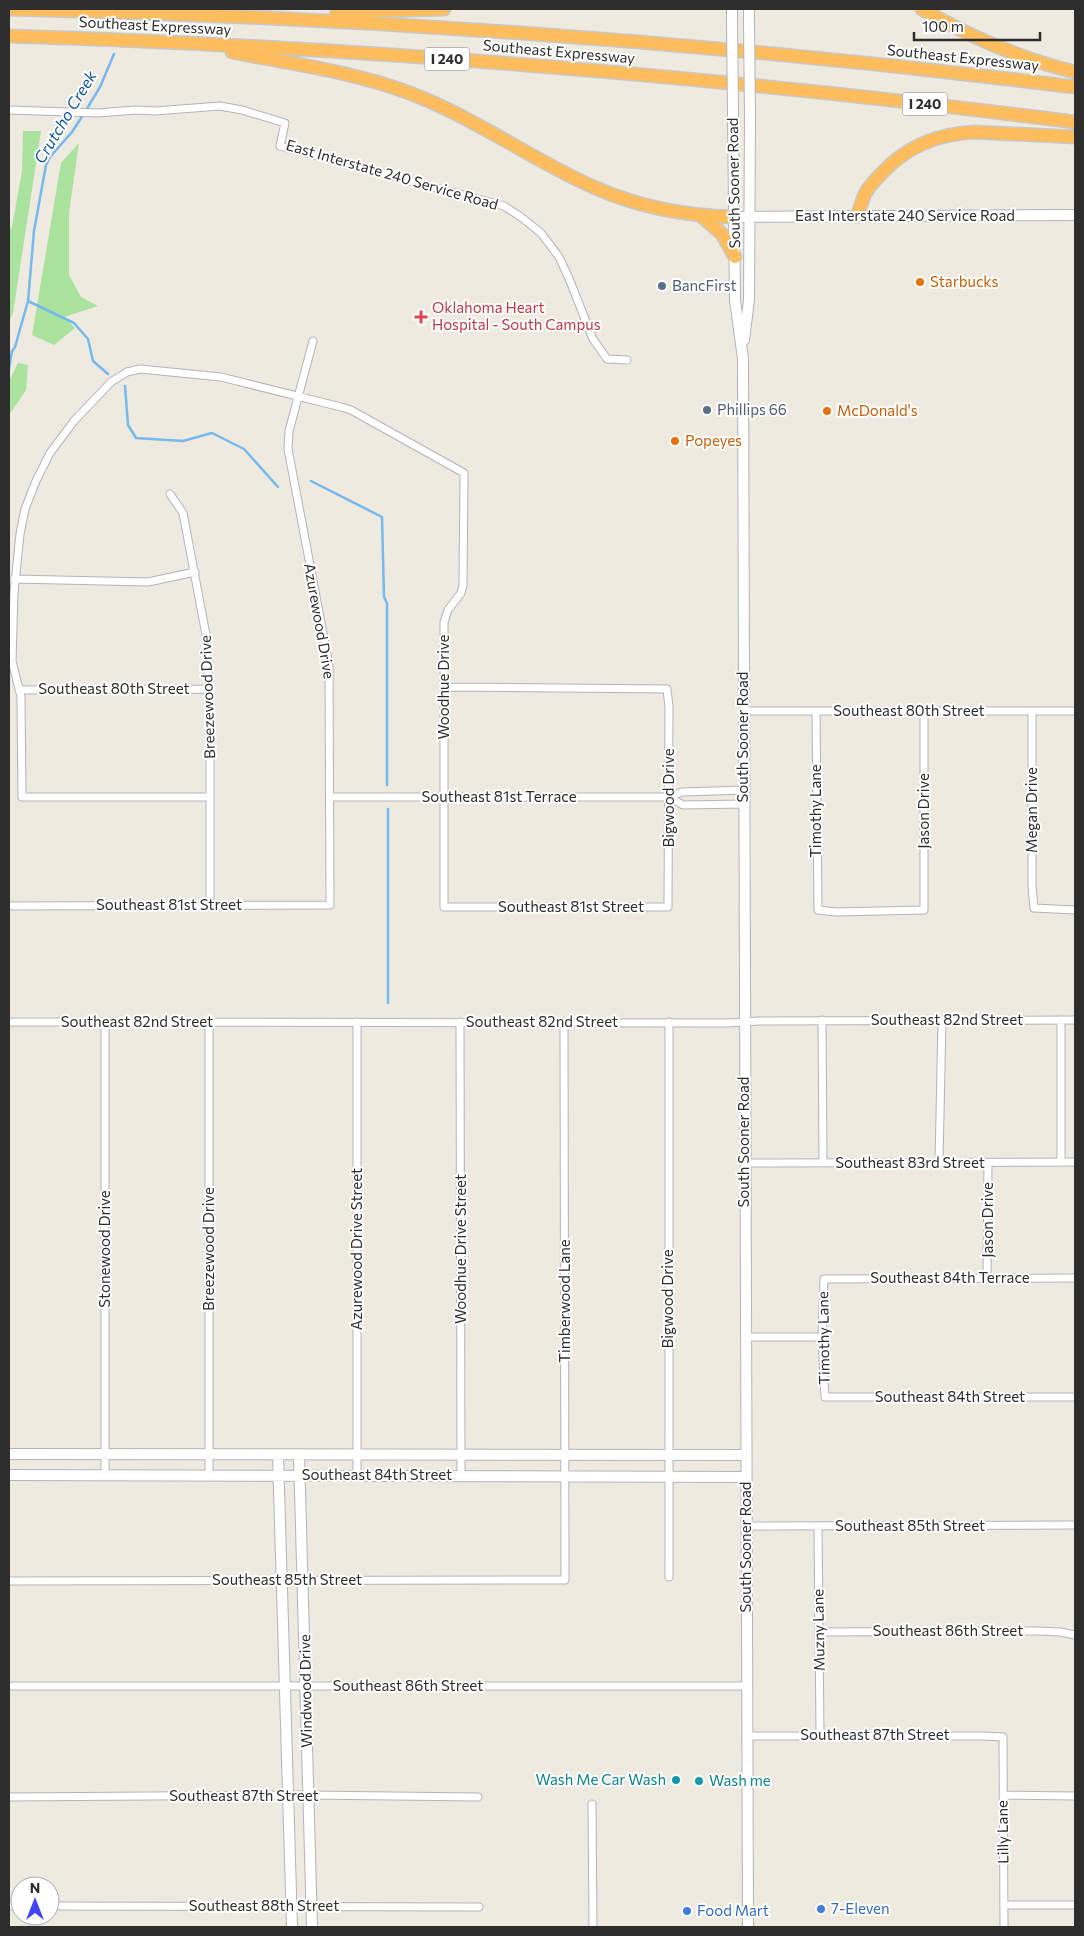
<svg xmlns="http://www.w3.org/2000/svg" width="1084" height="1936" viewBox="0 0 1084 1936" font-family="Commissioner,sans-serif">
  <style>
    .green { fill: #a9e39d }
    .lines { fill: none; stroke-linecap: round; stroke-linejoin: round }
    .stream { stroke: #75b9ee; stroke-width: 2.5 }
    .street-casing { stroke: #b3b3c0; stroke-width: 9 }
    .secondary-casing { stroke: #b3b3c0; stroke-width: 12 }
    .highway-casing { stroke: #c8c8c8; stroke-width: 15 }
    .street { stroke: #fff; stroke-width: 7 }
    .secondary { stroke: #fff; stroke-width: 10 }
    .highway { stroke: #fdbd5c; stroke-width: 12 }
    .secondary-bridge-casing { stroke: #b3b3c0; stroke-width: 12; stroke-linecap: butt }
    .secondary-bridge { stroke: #fff; stroke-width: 10 }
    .food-dot { fill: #e8710a; stroke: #fff; stroke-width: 2 }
    .service-dot { fill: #5c6f8a; stroke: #fff; stroke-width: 2 }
    .health-dot { fill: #e0444e; stroke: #fff; stroke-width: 2 }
    .culture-dot { fill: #0f9aa8; stroke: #fff; stroke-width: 2 }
    .shop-dot { fill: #3f7fe0; stroke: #fff; stroke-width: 2 }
    .labels { text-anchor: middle; stroke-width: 4; stroke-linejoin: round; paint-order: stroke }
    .shield { fill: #fff; stroke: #6c6c6c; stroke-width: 1 }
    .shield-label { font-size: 14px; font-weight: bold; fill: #2d2d2d }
    .street-label { font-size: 15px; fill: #2d2d2d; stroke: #fff }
    .food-label { font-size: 15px; fill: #c56008; stroke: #fff; text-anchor: start }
    .service-label { font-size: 15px; fill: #4e5e75; stroke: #fff; text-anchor: start }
    .health-label { font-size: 15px; fill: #be3a42; stroke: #fff; text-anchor: start }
    .culture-label { font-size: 15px; fill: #0d838f; stroke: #fff; text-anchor: end }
    .shop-label { font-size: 15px; fill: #366cbe; stroke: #fff; text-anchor: start }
    .water-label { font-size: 16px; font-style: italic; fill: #0f549f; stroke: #fff }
  </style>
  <rect width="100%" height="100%" fill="#eeeae0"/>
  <path class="green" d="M23,131H41L13,313L9,322V231L12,227L22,171Z
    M79,143L69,213V275L81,297L98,306L64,317L75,328L54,345L32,335L61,163Z
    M18,363L28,365L26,390L9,415V381Z"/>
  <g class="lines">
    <path class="stream" d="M28,301L74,323L88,339L93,361L108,374
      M9,369L12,351L15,347L28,301L34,231L46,165L50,157L72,132L85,112L100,87L114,54
      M125,386L128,425L136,438L183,441L212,433L244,449L278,487
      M311,481L382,517L384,597L387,603V785
      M388,809V1003"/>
    <defs>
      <path id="street" d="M9,110L98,113L136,110L155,111L220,106L242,110L285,123L280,146L504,206L521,217L541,233L559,257L568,276L593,339L607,359L627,360
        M170,494L183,513L207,640L210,726V905
        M14,579L148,582L195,572
        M19,690L209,689
        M743,711H1075
        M816,711L818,910L836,912L924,910V711
        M1032,711V886L1034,908L1075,910
        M210,797H22L21,697L12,661L14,593L20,534L25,509L36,481L50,453L74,421L111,382L127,372L140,369L221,377L341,407L351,410L464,473L463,585L461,593L448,610L444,622V907H668L669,707L667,689L444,687
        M330,797H669L682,792L744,790
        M669,797L683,805L744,804
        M9,906L330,905L329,665L288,449L289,431L313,341
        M822,1020L823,1163
        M1061,1020V1162
        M9,1022L728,1023L759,1021L1075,1020
        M105,1022V1475
        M460,1022L461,1475
        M669,1022V1577
        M209,1023V1476
        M939,1162L942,1020
        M745,1163L1075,1162
        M987,1278L988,1163
        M1075,1278L824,1279L822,1337L825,1397H1075
        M745,1337H822
        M357,1475V1022
        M746,1526L1075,1525
        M818,1526L820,1735
        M9,1581L565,1580L564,1022
        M820,1632L1039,1631L1060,1632L1075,1635
        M9,1686H746
        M747,1736H982L1003,1737L1004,1927
        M1003,1795L1075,1796
        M9,1797L308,1795L478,1797
        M592,1804L593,1927
        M1004,1905H1075
        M9,1906H20
        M50,1906L479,1907"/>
      <path id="secondary" d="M732,19V9
        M749,21V9
        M733,115L735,300L743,359L748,1927
        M734,217L1075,215
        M744,340L749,300L750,117
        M9,1454L746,1455
        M278,1455L292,1927
        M299,1455L312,1927
        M9,1475L746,1477"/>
      <path id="highway" d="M9,9C365,17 721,43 1075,87
        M922,9C970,37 1021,59 1075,72
        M336,15L372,11L444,9
        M9,36C365,47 721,77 1075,122
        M232,52C298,65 365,73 427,100C486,125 539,164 598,189C640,207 688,216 734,217
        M700,215L722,234L735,257
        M857,216C860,209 862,201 865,194C869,186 876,179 882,173C907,146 937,134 974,132L1075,137"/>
    </defs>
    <use href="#street" class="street-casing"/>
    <use href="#secondary" class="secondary-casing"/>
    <use href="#highway" class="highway-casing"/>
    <use href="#street" class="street"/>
    <use href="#secondary" class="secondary"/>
    <use href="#highway" class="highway"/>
    <defs>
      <path id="secondary-bridge" d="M732,19L733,115
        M749,21L750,117"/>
    </defs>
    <use href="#secondary-bridge" class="secondary-bridge-casing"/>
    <use href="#secondary-bridge" class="secondary-bridge"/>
  </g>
  <g class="food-dot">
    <circle cx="920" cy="282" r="5"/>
    <circle cx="827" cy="411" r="5"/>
    <circle cx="675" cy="441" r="5"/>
  </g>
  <g class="service-dot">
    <circle cx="662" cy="286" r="5"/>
    <circle cx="707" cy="410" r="5"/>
  </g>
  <path class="health-dot" d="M418.5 309.5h5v5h5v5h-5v5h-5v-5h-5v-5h5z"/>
  <g class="culture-dot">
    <circle cx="676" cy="1780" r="5"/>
    <circle cx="699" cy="1781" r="5"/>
  </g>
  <g class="shop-dot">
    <circle cx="821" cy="1909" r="5"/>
    <circle cx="687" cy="1911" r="5"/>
  </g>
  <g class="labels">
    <g class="shield">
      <rect x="424.5" y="47.5" width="45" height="23" rx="4"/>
      <rect x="902.5" y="92.5" width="45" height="23" rx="4"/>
    </g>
    <g class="shield-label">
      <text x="447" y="64">I 240</text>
      <text x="925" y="109">I 240</text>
    </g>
    <g class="street-label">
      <text transform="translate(155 26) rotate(3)" y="5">Southeast Expressway</text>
      <text transform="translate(559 52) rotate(5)" y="5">Southeast Expressway</text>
      <text transform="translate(963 58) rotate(6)" y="5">Southeast Expressway</text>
      <text transform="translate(392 175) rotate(16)" y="5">East Interstate 240 Service Road</text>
      <text transform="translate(734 183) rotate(-91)" y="5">South Sooner Road</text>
      <text x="905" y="221">East Interstate 240 Service Road</text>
      <text transform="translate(319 621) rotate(80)" y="5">Azurewood Drive</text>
      <text transform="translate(444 687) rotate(-90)" y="5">Woodhue Drive</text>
      <text x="114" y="694">Southeast 80th Street</text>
      <text transform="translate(208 697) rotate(-92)" y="5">Breezewood Drive</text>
      <text x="909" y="716">Southeast 80th Street</text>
      <text transform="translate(743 737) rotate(-90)" y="5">South Sooner Road</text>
      <text x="499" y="802">Southeast 81st Terrace</text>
      <text transform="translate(669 798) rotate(-90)" y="5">Bigwood Drive</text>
      <text transform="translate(1032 810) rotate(-90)" y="5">Megan Drive</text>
      <text transform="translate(816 811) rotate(-90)" y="5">Timothy Lane</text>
      <text transform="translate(924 811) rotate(-90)" y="5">Jason Drive</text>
      <text x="169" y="910">Southeast 81st Street</text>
      <text x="571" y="912">Southeast 81st Street</text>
      <text x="947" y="1025">Southeast 82nd Street</text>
      <text x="137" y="1027">Southeast 82nd Street</text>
      <text x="542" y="1027">Southeast 82nd Street</text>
      <text transform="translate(744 1142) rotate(-90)" y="5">South Sooner Road</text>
      <text x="910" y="1168">Southeast 83rd Street</text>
      <text transform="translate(988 1220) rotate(-90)" y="5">Jason Drive</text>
      <text transform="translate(105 1249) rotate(-90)" y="5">Stonewood Drive</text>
      <text transform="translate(209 1249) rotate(-90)" y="5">Breezewood Drive</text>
      <text transform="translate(357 1249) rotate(-90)" y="5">Azurewood Drive Street</text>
      <text transform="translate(461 1249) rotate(-90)" y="5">Woodhue Drive Street</text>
      <text x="950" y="1283">Southeast 84th Terrace</text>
      <text transform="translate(668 1299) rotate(-90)" y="5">Bigwood Drive</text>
      <text transform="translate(565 1301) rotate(-90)" y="5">Timberwood Lane</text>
      <text transform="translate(824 1338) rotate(-91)" y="5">Timothy Lane</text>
      <text x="950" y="1402">Southeast 84th Street</text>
      <text x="377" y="1480">Southeast 84th Street</text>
      <text x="910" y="1531">Southeast 85th Street</text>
      <text transform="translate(746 1547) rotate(-90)" y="5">South Sooner Road</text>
      <text x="287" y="1585">Southeast 85th Street</text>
      <text transform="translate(819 1630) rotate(-91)" y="5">Muzny Lane</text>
      <text x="948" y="1636">Southeast 86th Street</text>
      <text x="408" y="1691">Southeast 86th Street</text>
      <text transform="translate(306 1691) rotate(-91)" y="5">Windwood Drive</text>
      <text x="875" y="1740">Southeast 87th Street</text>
      <text x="244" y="1801">Southeast 87th Street</text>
      <text transform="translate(1003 1832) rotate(-91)" y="5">Lilly Lane</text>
      <text x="264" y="1911">Southeast 88th Street</text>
    </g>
    <g class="food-label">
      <text x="930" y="287">Starbucks</text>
      <text x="837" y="416">McDonald's</text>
      <text x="685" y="446">Popeyes</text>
    </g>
    <g class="service-label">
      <text x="672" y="291">BancFirst</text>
      <text x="717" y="415">Phillips 66</text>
    </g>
    <g class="health-label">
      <text x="432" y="313">Oklahoma Heart<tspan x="432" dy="17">Hospital - South Campus</tspan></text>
    </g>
    <g class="culture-label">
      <text x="666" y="1785">Wash Me Car Wash</text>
      <text x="709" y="1786" text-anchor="start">Wash me</text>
    </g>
    <g class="shop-label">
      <text x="831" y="1914">7-Eleven</text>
      <text x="697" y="1916">Food Mart</text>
    </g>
    <g class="water-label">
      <text transform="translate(65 117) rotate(-59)" y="6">Crutcho Creek</text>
    </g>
  </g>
  <rect width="1084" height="1936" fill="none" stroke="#2d2d2d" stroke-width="20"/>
  <g transform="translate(35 1901)"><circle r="24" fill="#ffffff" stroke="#ababab"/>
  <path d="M0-4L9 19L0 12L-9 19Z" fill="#4345f8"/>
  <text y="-8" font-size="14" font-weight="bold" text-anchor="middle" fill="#2d2d2d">N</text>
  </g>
  <path d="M914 32v8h126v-8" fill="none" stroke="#2d2d2d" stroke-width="2.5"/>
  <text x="922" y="32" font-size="15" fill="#2d2d2d" stroke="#ffffff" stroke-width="4" paint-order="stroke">100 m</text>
</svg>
